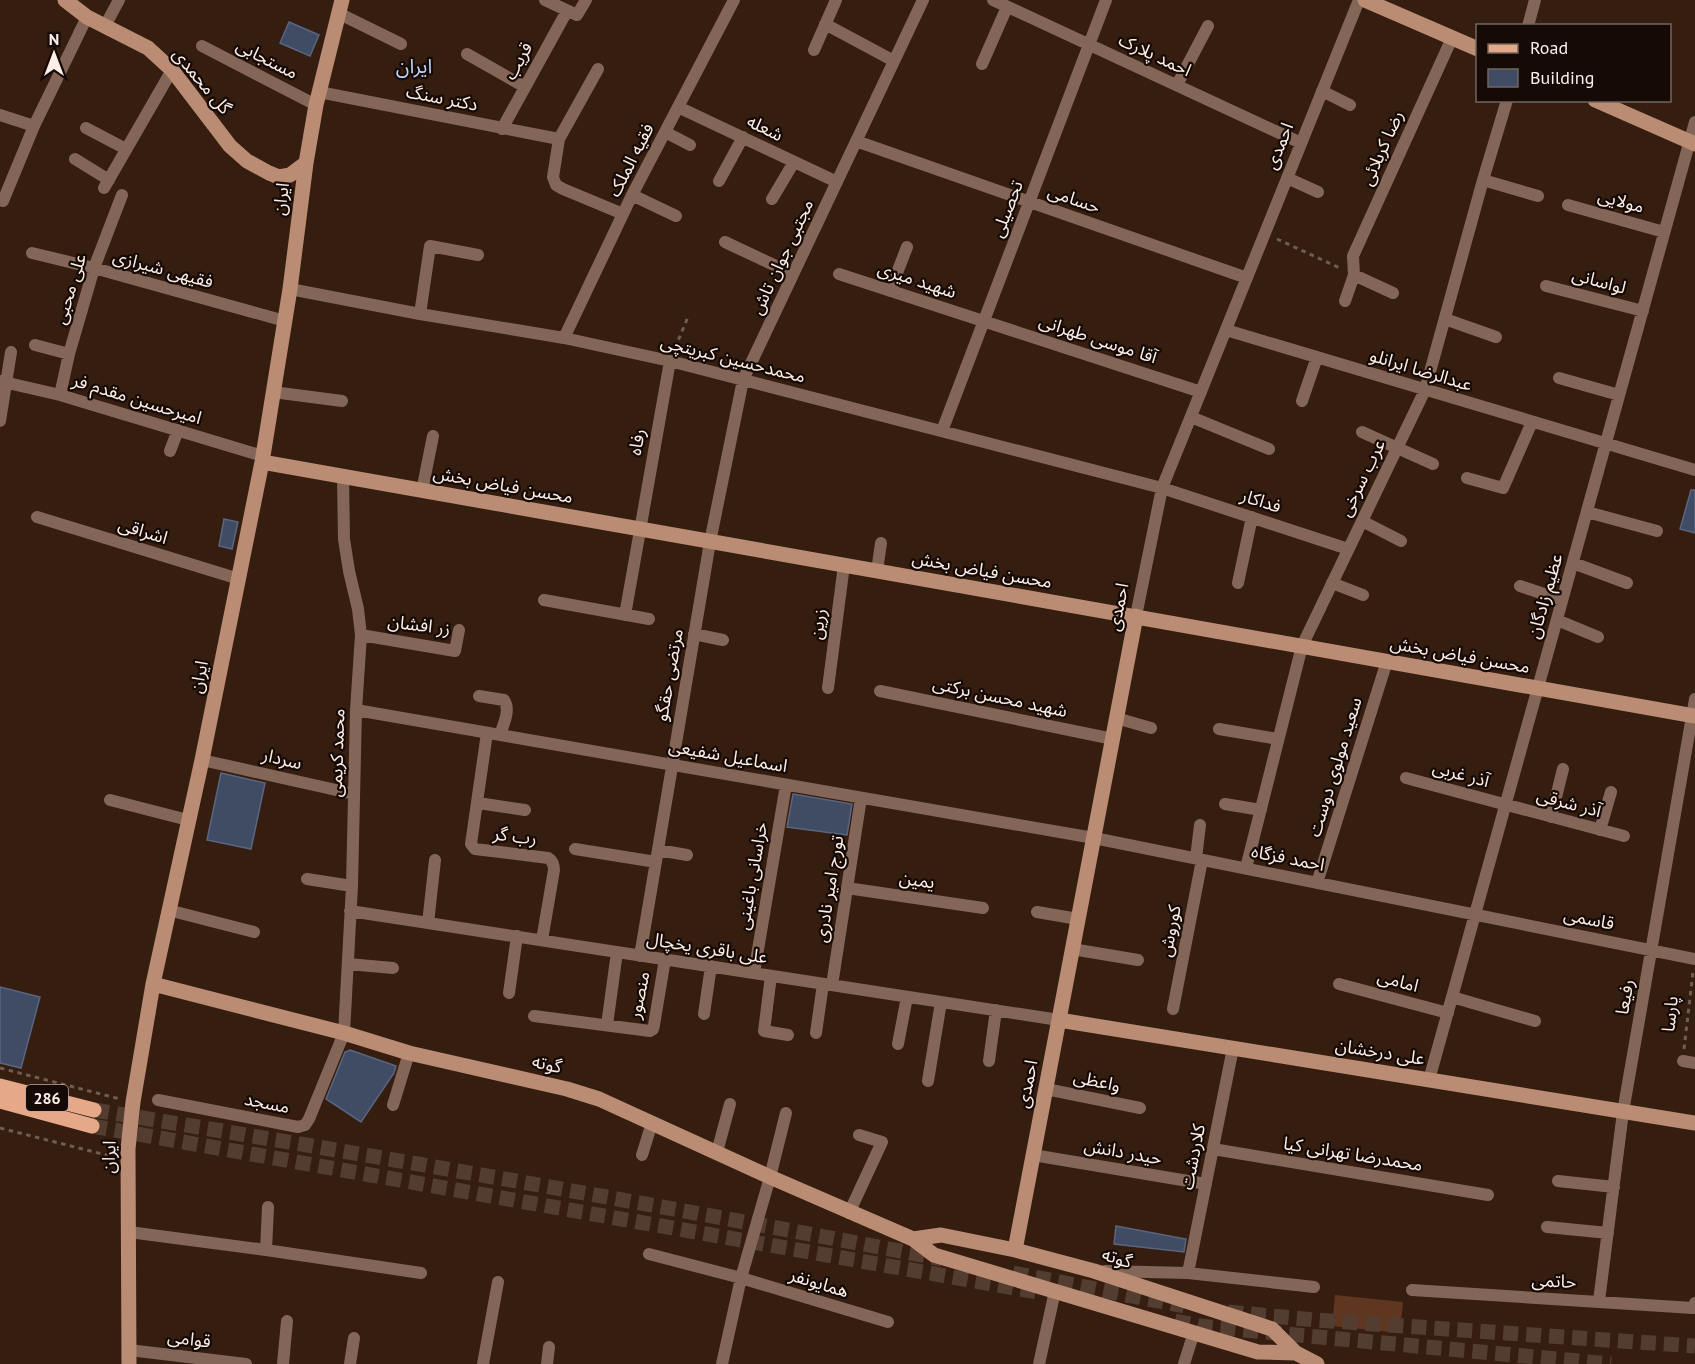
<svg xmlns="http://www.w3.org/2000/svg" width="1695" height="1364" viewBox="0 0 1695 1364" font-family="'PT Sans','Noto Sans Arabic',sans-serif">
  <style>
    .garden { fill: #5f3721 }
    .building { fill: #404b64; stroke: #5a6680; stroke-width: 1.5 }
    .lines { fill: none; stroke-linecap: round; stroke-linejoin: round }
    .primary-tunnel { stroke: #533c30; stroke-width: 15; stroke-dasharray: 15 8; stroke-linecap: butt }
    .path { stroke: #715c51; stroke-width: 3; stroke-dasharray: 4.5 4.5; stroke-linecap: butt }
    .street { stroke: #836657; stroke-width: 12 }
    .secondary { stroke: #ba8c73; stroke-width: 15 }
    .primary { stroke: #e5a989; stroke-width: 15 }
    .labels { text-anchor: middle; stroke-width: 4.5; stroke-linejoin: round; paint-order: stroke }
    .shield { fill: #150a05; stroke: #b7aaa4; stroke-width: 1.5 }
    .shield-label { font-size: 16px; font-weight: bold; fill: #fdefe8 }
    .street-label { font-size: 18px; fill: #fdefe8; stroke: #150a05 }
    .neighbourhood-label { font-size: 20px; fill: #c0d2fb; stroke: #150a05 }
  </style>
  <rect width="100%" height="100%" fill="#351d0f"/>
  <path class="garden" d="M1335,1295L1403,1302L1400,1333L1332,1326Z"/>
  <path class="building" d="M289,22L319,35L310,56L280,43Z
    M1691,490H1695V533L1680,529Z
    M224,519L238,522L232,549L219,546Z
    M221,773L265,783L251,849L207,840Z
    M793,794L852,804L847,835L787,827Z
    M0,987L40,997L21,1068L0,1063Z
    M350,1050L396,1066L394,1073L361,1122L326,1099L345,1052Z
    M1116,1226L1186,1239L1184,1252L1114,1244Z"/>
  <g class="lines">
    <path class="primary-tunnel" d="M94,1110C378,1156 660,1205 942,1259
      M92,1126L1037,1292
      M1013,1273L1184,1306
      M1228,1312L1316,1320L1695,1346
      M1175,1321L1200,1326L1611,1364"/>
    <path class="path" d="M1277,239L1342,269
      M675,348L688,317
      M1684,1049L1693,972
      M0,1068L120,1099
      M0,1128L114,1157"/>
    <path class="street" d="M545,0L577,15L586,0
      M993,0L1301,143
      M338,13L401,44
      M825,24L894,61
      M105,26L119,0
      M1528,26L1535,0
      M202,46L316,105
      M814,50L836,0
      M467,54L525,87
      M982,64L1007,7
      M598,69L559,139L553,177L556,185L563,189L623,214
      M1177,85L1208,26
      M1322,91L1350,105
      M319,92L559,139
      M678,107L837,182
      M0,115L34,126
      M86,128L126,149
      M502,129L567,11
      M665,132L690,145
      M856,141L1247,278
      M75,159L109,180
      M1287,178L1318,192
      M1483,180L1538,196
      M719,181L743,137
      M104,188L172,70
      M632,195L676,216
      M772,199L794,162
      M0,200L3,201L34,126L87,17
      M1568,205L1664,232
      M725,242L793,274
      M32,253L94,268L285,321
      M839,274L1201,392
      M1354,275L1393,293
      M1546,286L1643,311
      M290,289L420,314L564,338L670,361L1162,488L1348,549
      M890,291L907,247
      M1345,301L1354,275L1353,256L1452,38
      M420,314L430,246L478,255
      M1445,319L1496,337
      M1226,330L1695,470
      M564,338L632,195L734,0
      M35,345L69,354
      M1559,378L1619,395
      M0,381L60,395L263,456
      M273,392L342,401
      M60,395L69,354L94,268L122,195
      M1302,401L1317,357
      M1191,417L1269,449
      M0,421L11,352
      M942,431L1106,0
      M1362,432L1433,464
      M170,451L178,430
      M1467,478L1503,488L1532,422
      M422,491L433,436
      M1587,512L1657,531
      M37,517L239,579
      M1362,521L1401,541
      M1573,563L1627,583
      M877,571L881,543
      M1238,583L1252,517
      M1332,583L1363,595
      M1520,586L1562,600
      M544,600L649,619
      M625,615L670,361
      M1136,616L1162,488L1359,0
      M1557,620L1598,637
      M694,634L723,640
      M361,635L455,651L459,630
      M828,688L844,565
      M880,691L1113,739
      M479,696L504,700C511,710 503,725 500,735
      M356,710L1094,838L1695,959
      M1116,718L1151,728
      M1219,729L1278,739
      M487,733L471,844L475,849L548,858C553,861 554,865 554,870L542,940
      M202,760L354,794
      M1406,778L1624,836
      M110,800L188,820
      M478,803L525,810
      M1225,804L1261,810
      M1551,817L1563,769
      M1600,830L1611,792
      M575,849L656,862
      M658,850L687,855
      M1196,858L1200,825
      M1246,868L1302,646L1425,390L1483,180L1507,100
      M307,879L352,886
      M1317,883L1387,661
      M847,888L983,908
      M168,910L254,932
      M350,911L1059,1020
      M1037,912L1078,919
      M428,923L435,860
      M1072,949L1138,960
      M640,956L710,542L743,380L923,0
      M348,964L393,968
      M754,973L786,785
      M771,976L764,1031L788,1035
      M1339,984L1448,1013
      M832,985L861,798
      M509,993L517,936
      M1452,997L1535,1021
      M1173,1009L1202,860
      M704,1014L711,966
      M534,1016L650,1031L653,1029L654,1025L665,959
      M607,1025L617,952
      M816,1033L823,984
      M898,1044L907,997
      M989,1061L996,1010
      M1683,1061L1695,1063
      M1429,1080L1695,122
      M928,1081L941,1002
      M1046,1089L1140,1108
      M158,1100L298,1127L305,1125L309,1119L344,1033L352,886L356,710L361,635L358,609L349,571L344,539L343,476
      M393,1105L409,1053
      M1213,1149L1488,1195
      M717,1152L730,1104
      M642,1155L652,1123
      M1033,1155L1206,1184
      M1558,1181L1614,1187
      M849,1213L882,1142L859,1135
      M1547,1227L1608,1233
      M129,1232L266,1250L421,1273
      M266,1250L268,1207
      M649,1254L741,1278L888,1322
      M1105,1271L1188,1273L1314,1287
      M1188,1273L1233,1048
      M1412,1290L1693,1308L1695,1303
      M1599,1301L1623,1112L1695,699
      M129,1350L246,1364
      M283,1364L287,1321
      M350,1364L354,1338
      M483,1364L498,1282
      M547,1364L549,1347
      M722,1364L741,1278L770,1177L786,1113
      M1039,1364L1055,1291
      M1184,1364L1194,1332"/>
    <path class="secondary" d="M65,0L87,17L148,48L172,70L230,146L247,161L269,173L279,177L290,175L306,163
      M1365,0L1478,49
      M1595,100L1695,144
      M262,462L1695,716
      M153,984L344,1033L409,1053L567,1089L599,1099L770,1177L913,1239L934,1255L1258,1352L1296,1353
      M1059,1020L1695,1123
      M913,1239L941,1235L1015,1250L1094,1271L1272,1329L1296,1353L1317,1364
      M1015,1250L1136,616
      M129,1364L128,1149L133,1102L153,984L202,760L262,462L290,289L306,163L316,105L342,0"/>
    <path class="primary" d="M0,1086L94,1110
      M0,1101L92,1126"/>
  </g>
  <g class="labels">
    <rect class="shield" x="26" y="1085" width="42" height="26" rx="4.5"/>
    <g class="shield-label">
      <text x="47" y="1104">286</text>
    </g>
    <g class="street-label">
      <text transform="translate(1155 55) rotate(25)" y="6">احمد پلارک</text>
      <text transform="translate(267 59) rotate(27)" y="6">مستجابی</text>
      <text transform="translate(518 61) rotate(-61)" y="6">قریب</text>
      <text transform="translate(202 81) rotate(50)" y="6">گل محمدی</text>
      <text transform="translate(442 98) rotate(11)" y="6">دکتر سنگ</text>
      <text transform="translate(765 128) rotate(26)" y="6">شعله</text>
      <text transform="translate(1279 146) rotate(-68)" y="6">احمدی</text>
      <text transform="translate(1382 148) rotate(-66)" y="6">رضا کربلائی</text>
      <text transform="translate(631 160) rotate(-63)" y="6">فقیه الملک</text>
      <text transform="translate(281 199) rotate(-83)" y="6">ایران</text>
      <text transform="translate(1074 199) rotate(19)" y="6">حسامی</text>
      <text transform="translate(1621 201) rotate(15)" y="6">مولایی</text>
      <text transform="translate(1007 209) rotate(-69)" y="6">تحصیلی</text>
      <text transform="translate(782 257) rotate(-65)" y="6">مجتبی جوان تاش</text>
      <text transform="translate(163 269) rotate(15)" y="6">فقیهی شیرازی</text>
      <text transform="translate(917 280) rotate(18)" y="6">شهید میری</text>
      <text transform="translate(1599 281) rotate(15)" y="6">لواسانی</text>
      <text transform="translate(70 289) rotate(-73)" y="6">علی محبی</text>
      <text transform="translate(1098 339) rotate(18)" y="6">آقا موسی طهرانی</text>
      <text transform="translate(733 359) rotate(14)" y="6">محمدحسین کبریتچی</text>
      <text transform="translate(1421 370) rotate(17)" y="6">عبدالرضا ایرانلو</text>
      <text transform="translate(137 399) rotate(17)" y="6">امیرحسین مقدم فر</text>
      <text transform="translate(637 442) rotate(-80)" y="6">رفاه</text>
      <text transform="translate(1362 478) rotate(-64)" y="6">عرب سرخی</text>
      <text transform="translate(503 485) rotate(10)" y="6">محسن فیاض بخش</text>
      <text transform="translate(1261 501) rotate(18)" y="6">فداکار</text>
      <text transform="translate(143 531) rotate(17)" y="6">اشراقی</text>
      <text transform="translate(982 570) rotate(10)" y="6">محسن فیاض بخش</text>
      <text transform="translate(1545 596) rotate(-74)" y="6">عظیم زادگان</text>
      <text transform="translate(1118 607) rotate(-79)" y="6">احمدی</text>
      <text transform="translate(818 624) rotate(-82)" y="6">زرین</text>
      <text transform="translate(419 625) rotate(7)" y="6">زر افشان</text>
      <text transform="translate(1460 655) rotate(10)" y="6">محسن فیاض بخش</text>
      <text transform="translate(669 675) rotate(-80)" y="6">مرتضی حقگو</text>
      <text transform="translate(199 677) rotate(-79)" y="6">ایران</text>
      <text transform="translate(1000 697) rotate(12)" y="6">شهید محسن برکتی</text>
      <text transform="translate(337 753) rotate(-88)" y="6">محمد کریمی</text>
      <text transform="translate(728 756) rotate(10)" y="6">اسماعیل شفیعی</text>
      <text transform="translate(282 759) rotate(13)" y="6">سردار</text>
      <text transform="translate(1335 767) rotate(-73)" y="6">سعید مولوی دوست</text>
      <text transform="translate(1461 774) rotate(15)" y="6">آذر غربی</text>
      <text transform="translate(1569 803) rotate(15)" y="6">آذر شرقی</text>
      <text transform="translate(515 836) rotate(7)" y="6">رب گر</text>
      <text transform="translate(1288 858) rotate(11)" y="6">احمد فزگاه</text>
      <text transform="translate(752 876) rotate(-80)" y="6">خراسانی باغینی</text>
      <text transform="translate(917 880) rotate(8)" y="6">یمین</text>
      <text transform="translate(829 889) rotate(-81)" y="6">تورج امیر نادری</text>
      <text transform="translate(1589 919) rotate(11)" y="6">قاسمی</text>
      <text transform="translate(1170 931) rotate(-79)" y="6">کوروش</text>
      <text transform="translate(707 948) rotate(9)" y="6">علی باقری یخچال</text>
      <text transform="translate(1398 981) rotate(15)" y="6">امامی</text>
      <text transform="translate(639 995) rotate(-78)" y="6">منصور</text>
      <text transform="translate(1625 997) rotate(-80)" y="6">رفیعا</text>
      <text transform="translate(1670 1014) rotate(-84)" y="6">پارسا</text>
      <text transform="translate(1380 1052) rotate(9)" y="6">علی درخشان</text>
      <text transform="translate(547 1064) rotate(13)" y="6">گوته</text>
      <text transform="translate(1097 1081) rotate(12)" y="6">واعظی</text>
      <text transform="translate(1027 1084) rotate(-79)" y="6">احمدی</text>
      <text transform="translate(267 1103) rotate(11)" y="6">مسجد</text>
      <text transform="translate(1123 1152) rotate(10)" y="6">حیدر دانش</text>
      <text transform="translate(1353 1154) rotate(9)" y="6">محمدرضا تهرانی کیا</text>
      <text transform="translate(109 1157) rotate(-88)" y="6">ایران</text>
      <text transform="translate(1193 1157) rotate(-79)" y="6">کلاردشت</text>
      <text transform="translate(1117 1258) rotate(18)" y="6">گوته</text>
      <text transform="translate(1554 1281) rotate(3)" y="6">حاتمی</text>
      <text transform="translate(819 1283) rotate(17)" y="6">همایونفر</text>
      <text transform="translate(189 1339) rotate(7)" y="6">قوامی</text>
    </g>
    <g class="neighbourhood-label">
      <text x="414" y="73">ایران</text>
    </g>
  </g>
  <rect x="1476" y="24" width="195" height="78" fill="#150a05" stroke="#726660" stroke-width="1.5"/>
  <rect x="1488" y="44" width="30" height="9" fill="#e5a989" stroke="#726660" stroke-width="1.5"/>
  <text x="1530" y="54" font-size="18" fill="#fdefe8">Road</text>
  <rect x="1488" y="69" width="30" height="18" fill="#404b64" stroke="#726660" stroke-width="1.5"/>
  <text x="1530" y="84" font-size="18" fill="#fdefe8">Building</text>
  <g transform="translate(54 54)" stroke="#150a05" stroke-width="4.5" paint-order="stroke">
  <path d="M0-4.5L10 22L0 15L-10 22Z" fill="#fdefe8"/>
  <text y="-9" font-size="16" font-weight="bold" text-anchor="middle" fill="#fdefe8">N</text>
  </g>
</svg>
